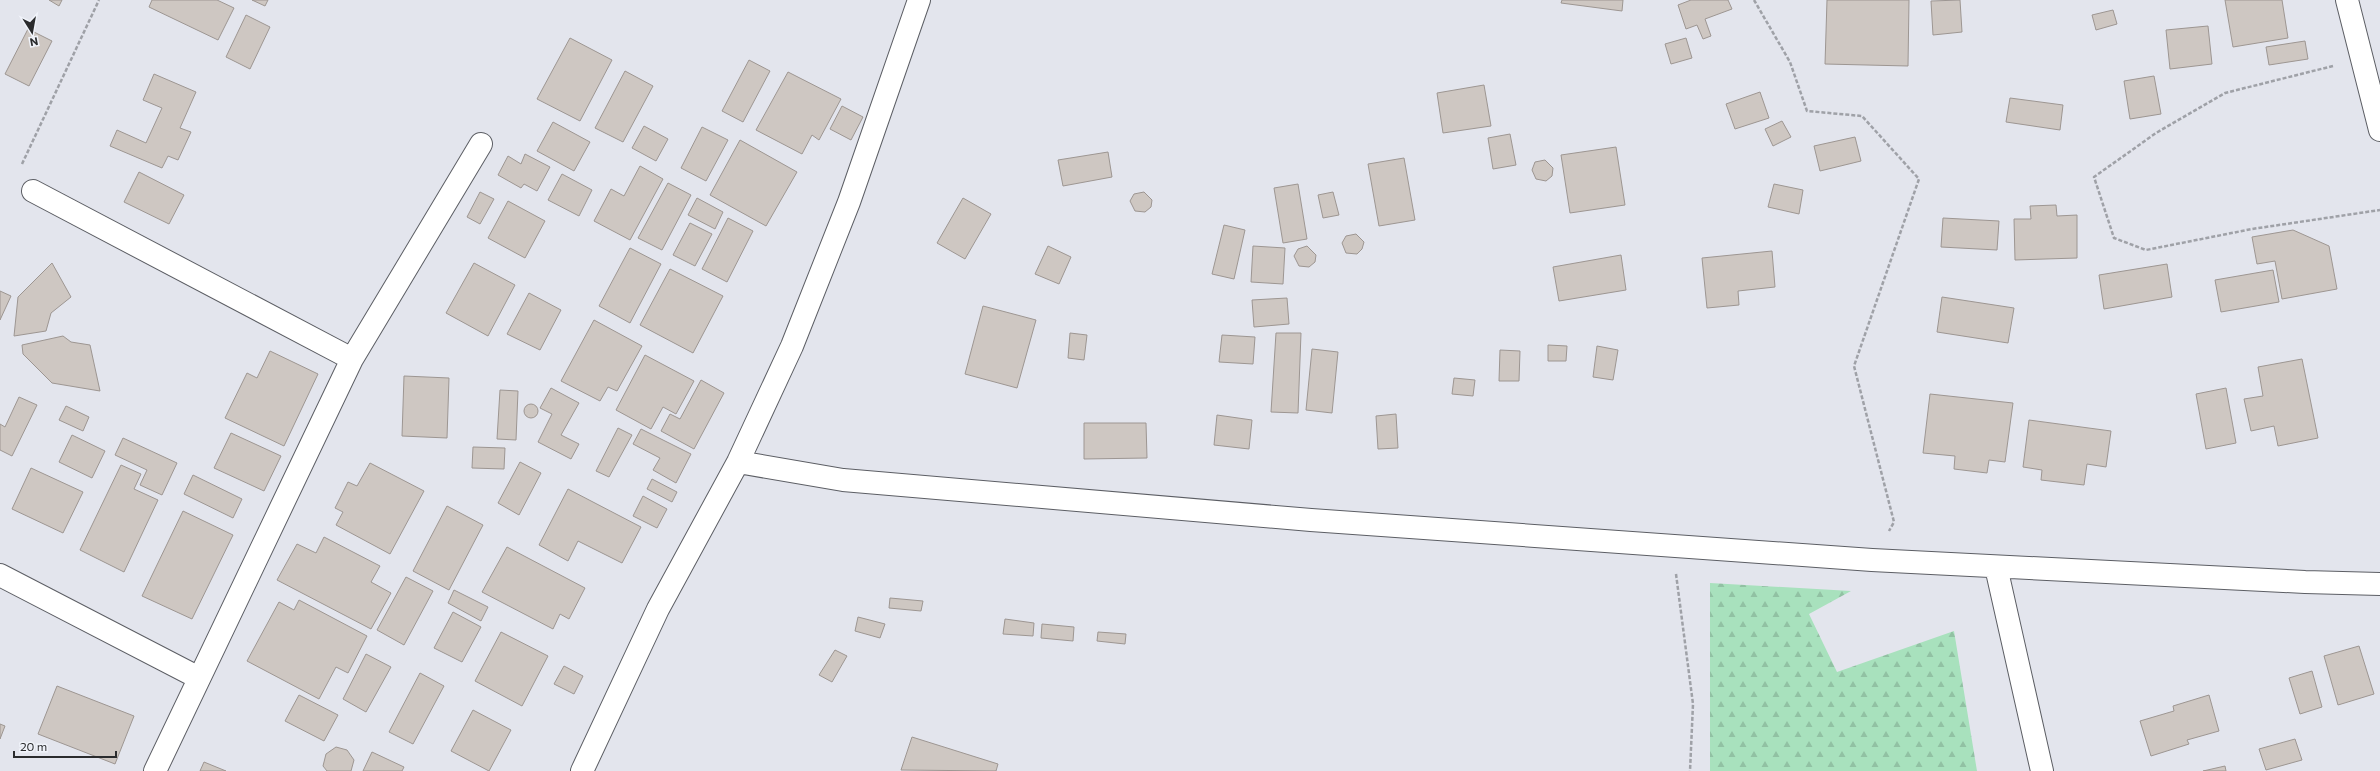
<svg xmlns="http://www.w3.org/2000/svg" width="2380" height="771" viewBox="0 0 2380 771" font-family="Commissioner,sans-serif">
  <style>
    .forest { fill: url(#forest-firs) }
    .building { fill: #cec7c2; stroke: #9d9692 }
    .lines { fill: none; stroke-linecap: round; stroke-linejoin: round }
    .street-casing { stroke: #5c5e64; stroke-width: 24 }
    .path { stroke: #9fa1a7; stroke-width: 2.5; stroke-dasharray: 4 2; stroke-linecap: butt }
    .street { stroke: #fff; stroke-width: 22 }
  </style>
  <defs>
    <pattern id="forest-firs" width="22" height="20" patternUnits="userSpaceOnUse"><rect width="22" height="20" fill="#a8e1bd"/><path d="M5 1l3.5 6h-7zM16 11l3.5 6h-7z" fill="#91c1a3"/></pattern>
  </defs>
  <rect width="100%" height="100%" fill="#e3e5ed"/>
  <path class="forest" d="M1710,583L1851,591L1809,614L1837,672L1954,631L1977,771H1710Z"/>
  <path class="building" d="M49,0H62L59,6Z
    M152,0H217L234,8L218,40L149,7Z
    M252,0H268L265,6Z
    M1562,0H1623L1622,11L1561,3Z
    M1691,0H1728L1732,9L1705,19L1711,36L1703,39L1697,25L1686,29L1678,5Z
    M1827,0H1909L1908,66L1825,64Z
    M1960,0L1962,32L1933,35L1931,1Z
    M2225,0H2282L2288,38L2233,47Z
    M2113,10L2117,24L2096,30L2092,15Z
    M246,15L270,27L250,69L226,57Z
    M2208,26L2212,64L2170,69L2166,30Z
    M28,29L52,41L29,86L5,74Z
    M570,38L612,60L580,121L537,99Z
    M1686,38L1692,58L1671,64L1665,44Z
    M2305,41L2308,59L2269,65L2266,47Z
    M749,60L770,71L743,122L722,111Z
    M625,71L653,86L623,142L595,128Z
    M788,72L841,99L819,140L812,135L802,154L756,130Z
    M154,74L196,92L180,128L191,132L178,160L168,156L162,168L110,146L117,130L146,143L162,108L143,100Z
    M2154,76L2161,114L2130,119L2124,81Z
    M1484,85L1491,126L1443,133L1437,93Z
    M1760,92L1769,118L1735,129L1726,104Z
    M2010,98L2063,105L2060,130L2006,122Z
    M842,106L863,117L851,140L830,129Z
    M1782,121L1791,137L1773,146L1765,129Z
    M553,122L590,142L574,171L537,151Z
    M644,126L668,139L656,161L632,148Z
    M702,127L728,140L706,181L681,168Z
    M1510,134L1516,165L1493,169L1488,138Z
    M1855,137L1861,161L1820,171L1814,146Z
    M740,140L797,172L766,226L710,195Z
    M1616,147L1625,205L1570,213L1561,155Z
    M1108,152L1112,177L1063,186L1058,160Z
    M525,154L550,167L537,191L524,184L521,188L498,175L508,156L521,164Z
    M1404,158L1415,220L1379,226L1368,164Z
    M1545,160L1553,168L1552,176L1546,181L1536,179L1532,170L1535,162Z
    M640,166L663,179L630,240L594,221L611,189L624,196Z
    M139,172L184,195L169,224L124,202Z
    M562,174L592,190L579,216L548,200Z
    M668,183L691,195L662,250L638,238Z
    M1298,184L1307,239L1283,243L1274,188Z
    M1774,184L1803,190L1799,214L1768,207Z
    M480,192L494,199L480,224L467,217Z
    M1144,192L1152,200L1151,207L1145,212L1135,211L1130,201L1134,194Z
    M1333,192L1339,215L1323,218L1318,195Z
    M697,198L723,212L715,229L688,215Z
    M963,198L991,214L965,259L937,243Z
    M508,201L545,221L525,258L488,238Z
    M2056,205L2057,216L2077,215V258L2015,260L2014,219H2031L2030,206Z
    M728,218L753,231L727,282L702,269Z
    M1943,218L1999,221L1997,250L1941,247Z
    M690,223L712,234L695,266L673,255Z
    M1224,225L1245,230L1234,279L1212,274Z
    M2293,230L2329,246L2337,289L2282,299L2275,261L2257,264L2252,237Z
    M1356,234L1364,242L1362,249L1357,254L1346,253L1342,243L1346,236Z
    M1048,246L1071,257L1059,284L1035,274Z
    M1253,246L1285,248L1283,284L1251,282Z
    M1307,246L1316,255L1315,262L1309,267L1299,266L1294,256L1298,249Z
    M630,248L661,264L630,323L599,306Z
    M1772,251L1775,287L1738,291L1739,305L1707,308L1702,258Z
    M1621,255L1626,290L1559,301L1553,267Z
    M52,263L71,297L51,313L46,331L14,336L18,297Z
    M474,263L515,285L488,336L446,313Z
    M2167,264L2172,297L2104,309L2099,275Z
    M670,269L723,296L693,353L640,325Z
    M2273,270L2279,302L2221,312L2215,280Z
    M0,291L11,296L0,320Z
    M529,293L561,310L540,350L507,334Z
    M1942,297L2014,308L2008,343L1937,332Z
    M1287,298L1289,324L1254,327L1252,300Z
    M983,306L1036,320L1017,388L965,374Z
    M594,320L642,346L617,391L608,387L600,401L561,381Z
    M1070,333L1087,335L1084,360L1068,358Z
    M1276,333H1301L1298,413L1271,412Z
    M1222,335L1255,337L1253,364L1219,362Z
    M63,336L71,342L90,345L100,391L52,383L23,354L22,345Z
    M1548,345L1567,346L1566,361H1548Z
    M1597,346L1618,350L1613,380L1593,377Z
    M1312,349L1338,352L1332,413L1306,410Z
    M1500,350L1520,351L1519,381H1499Z
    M270,351L318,374L284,446L225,418L247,373L257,378Z
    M645,355L694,381L676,414L663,407L651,429L616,410Z
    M2302,359L2318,438L2278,446L2274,426L2251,431L2244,399L2263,396L2258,367Z
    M404,376L449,378L447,438L402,436Z
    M1454,378L1475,380L1473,396L1452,394Z
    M701,380L724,393L694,449L661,431L670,414L680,419Z
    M551,388L579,403L561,435L579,444L571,459L538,442L552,414L540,408Z
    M2226,388L2236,443L2206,449L2196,394Z
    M500,390L518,391L516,440L497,439Z
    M1930,394L2013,403L2005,462L1989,460L1987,473L1954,469L1955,456L1923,453Z
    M19,397L37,405L12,456L0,450V424L5,427Z
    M524 411a7 7 0 1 1 14 0a7 7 0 1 1-14 0Z
    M66,406L89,417L83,431L59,420Z
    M1396,414L1398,448L1378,449L1376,416Z
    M1217,415L1252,420L1249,449L1214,445Z
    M2029,420L2111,431L2106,467L2087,464L2084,485L2041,480L2042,470L2023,467Z
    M1084,423H1146L1147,458L1084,459Z
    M618,428L632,435L609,477L596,471Z
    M641,429L691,454L676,483L653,470L660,458L633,444Z
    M231,433L281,456L264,491L214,468Z
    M72,435L105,451L92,478L59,462Z
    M123,438L177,463L162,495L140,485L147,470L115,455Z
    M473,447L505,448L504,469L472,468Z
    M520,462L541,473L519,515L498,503Z
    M370,463L424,491L390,554L336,525L343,512L335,508L348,482L357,486Z
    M121,465L141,474L134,489L158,500L124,572L80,550Z
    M31,468L83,492L63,533L12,509Z
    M193,475L242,499L233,518L184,494Z
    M652,479L677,492L672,502L647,489Z
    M568,489L641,527L622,563L578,541L568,561L539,545Z
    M643,496L667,509L657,528L633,516Z
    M447,506L483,525L449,590L413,571Z
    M183,511L233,535L192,619L142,596Z
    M324,537L380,566L371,582L391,593L371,629L277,580L297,544L316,553Z
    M507,547L585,588L569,619L560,614L553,629L482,592Z
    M406,577L433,591L404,645L377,630Z
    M454,590L488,607L481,621L448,603Z
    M890,598L923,601L921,611L889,608Z
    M299,600L367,636L348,673L336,667L319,699L247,661L279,602L294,610Z
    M453,612L481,627L462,662L434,648Z
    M858,617L885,624L880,638L855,631Z
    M1005,619L1034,623L1033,636L1003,634Z
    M1042,624L1074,627L1073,641L1041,638Z
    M501,632L548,656L522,706L475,681Z
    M1098,632L1126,634L1125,644L1097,641Z
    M2359,646L2374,694L2338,705L2324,656Z
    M835,650L847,656L832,682L819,675Z
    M366,654L391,667L366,712L343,699Z
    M564,666L583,676L574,694L554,684Z
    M2312,671L2322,707L2300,714L2289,678Z
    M420,673L444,686L413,744L389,732Z
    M57,686L134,716L115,764L38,734Z
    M299,695L338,715L324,741L285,721Z
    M2209,695L2219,731L2187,740L2189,744L2151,756L2140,721L2174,711L2173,706Z
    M473,710L511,730L489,771L451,751Z
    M0,724L5,726L0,739Z
    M912,737L998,764L996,771L901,770Z
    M2295,739L2302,760L2266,770L2259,749Z
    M336,747L347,750L354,760L351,771H327L323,766L326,754Z
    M372,752L404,767L402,771H363Z
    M204,762L226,771H200Z
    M2225,766L2226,771H2203Z"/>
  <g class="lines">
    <defs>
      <path id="street" d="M2347,0L2380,130
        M33,191L352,359
        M738,462L843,480L1311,520L1872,560L2305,582L2380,584
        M1996,567L2042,771
        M0,575L199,678
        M155,771L352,359L481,144
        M582,771L658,609L738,462L792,346L849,202L919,0"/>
    </defs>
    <use href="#street" class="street-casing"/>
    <path class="path" d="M1754,0L1790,62L1807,111L1862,116L1919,179L1854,366L1894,522L1889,531
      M2333,66L2225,93L2156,133L2094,177L2114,238L2146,250L2252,229L2380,210
      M22,164L99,0
      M1676,574L1693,704L1690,771"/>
    <use href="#street" class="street"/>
  </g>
  <g transform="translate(32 32) rotate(169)" stroke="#f0f3fa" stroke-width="3" paint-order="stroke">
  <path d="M0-3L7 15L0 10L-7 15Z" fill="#2a2b2d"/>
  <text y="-6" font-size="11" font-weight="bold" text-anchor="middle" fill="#2a2b2d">N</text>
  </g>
  <path d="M14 751v6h102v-6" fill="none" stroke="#2a2b2d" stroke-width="2"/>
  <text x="20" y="751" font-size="12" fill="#2a2b2d" stroke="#f0f3fa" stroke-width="3" paint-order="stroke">20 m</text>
</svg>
